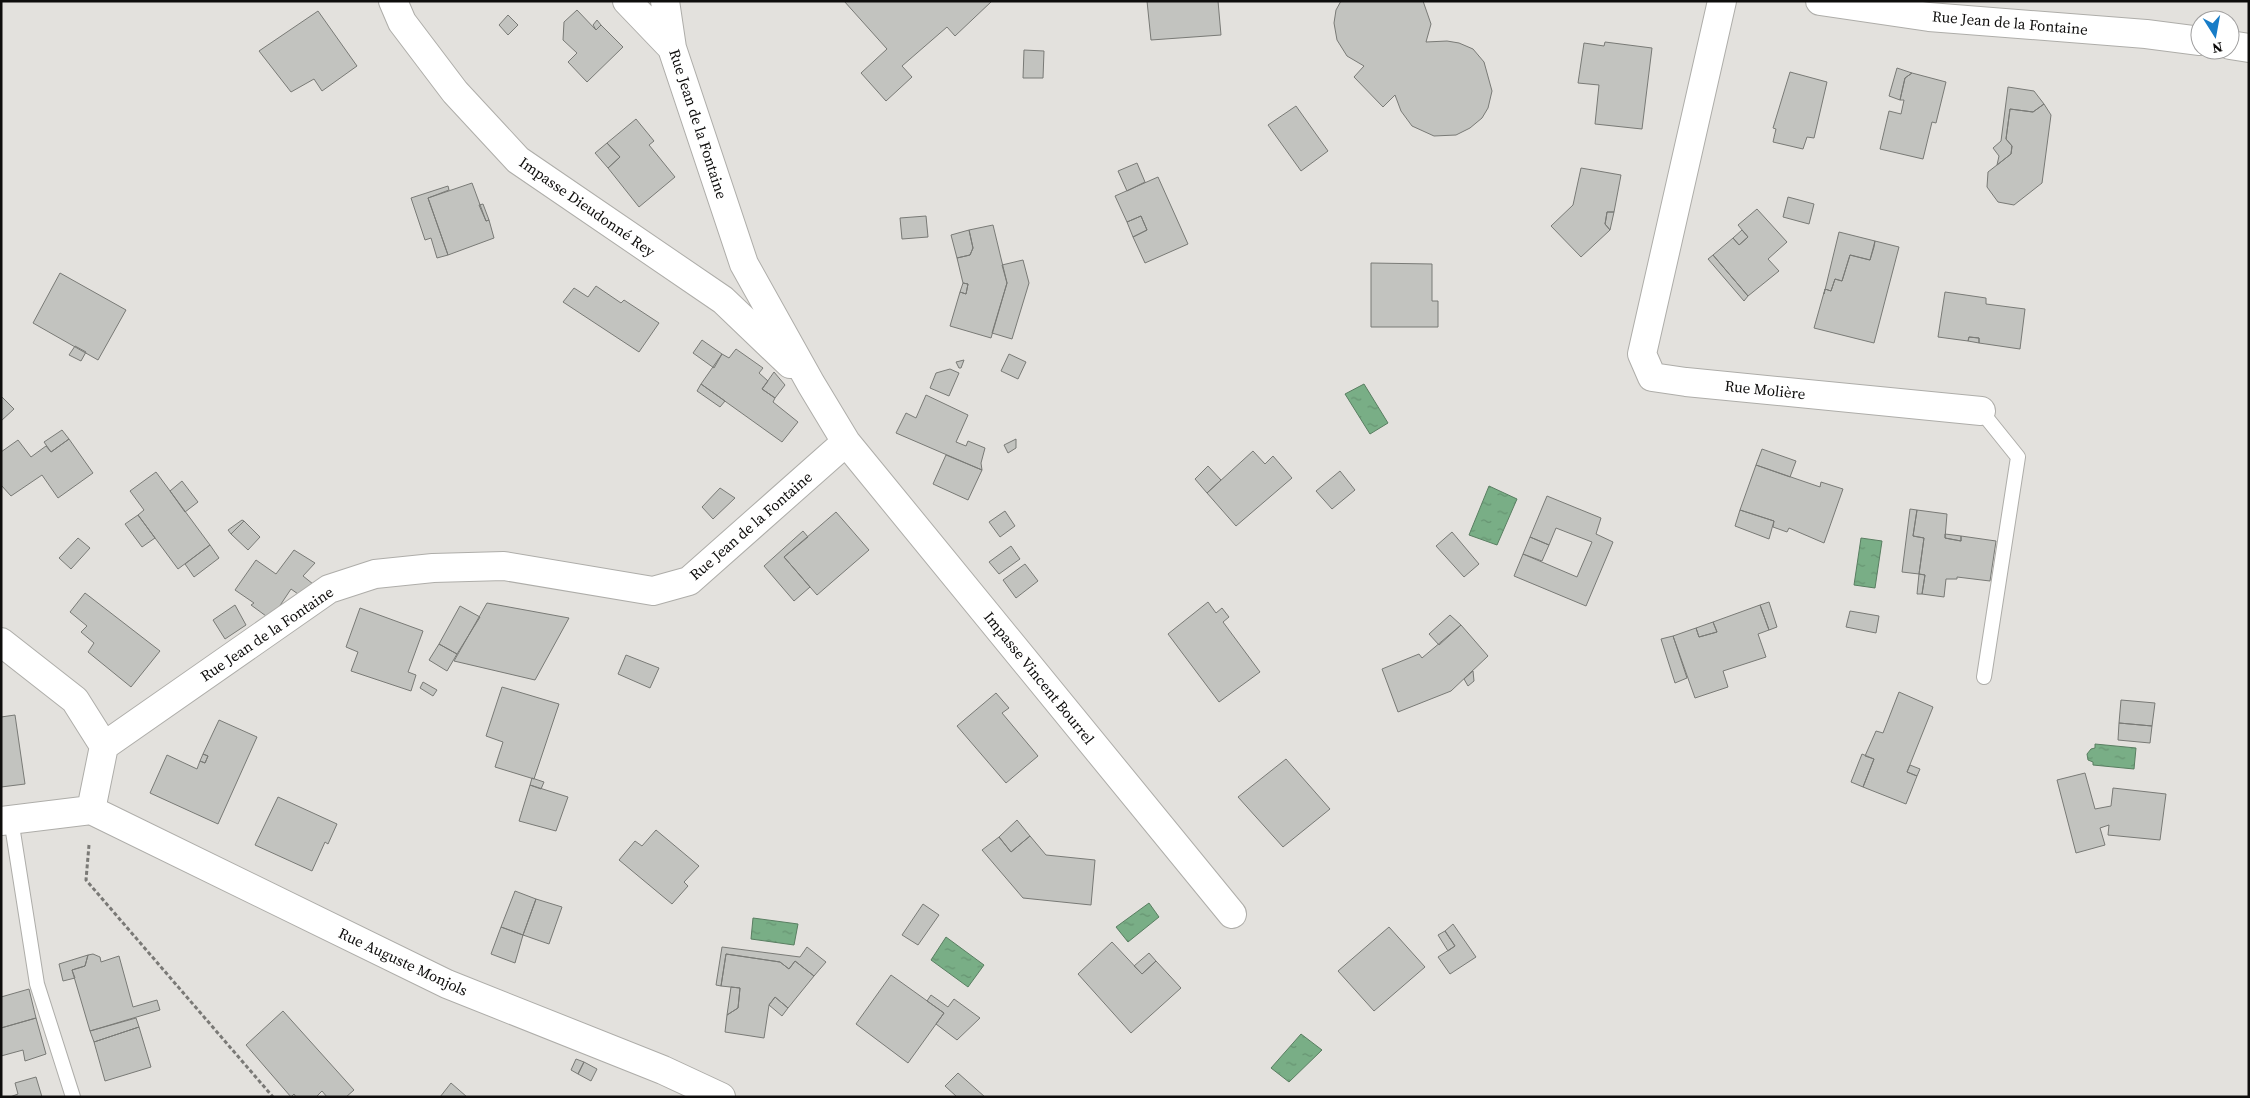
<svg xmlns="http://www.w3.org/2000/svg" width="2250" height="1098" viewBox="0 0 2250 1098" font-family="'Source Serif 4',serif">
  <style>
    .water { fill: url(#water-ripples); stroke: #597e61 }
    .building { fill: #c2c3bf; stroke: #797a76 }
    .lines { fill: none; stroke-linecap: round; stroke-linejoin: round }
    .lane-casing { stroke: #aeada9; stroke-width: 16 }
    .street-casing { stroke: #aeada9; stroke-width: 30 }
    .path { stroke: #7a7976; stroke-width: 3; stroke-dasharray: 4 2.5; stroke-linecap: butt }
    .lane { stroke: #fff; stroke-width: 14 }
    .street { stroke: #fff; stroke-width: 28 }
    .labels { text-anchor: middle; stroke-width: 5; stroke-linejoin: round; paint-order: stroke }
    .street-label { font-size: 15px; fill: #0e0d0c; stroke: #fff }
  </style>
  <defs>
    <pattern id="water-ripples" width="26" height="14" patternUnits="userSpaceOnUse" patternTransform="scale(1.25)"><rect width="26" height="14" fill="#79ae86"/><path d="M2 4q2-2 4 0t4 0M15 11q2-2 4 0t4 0" fill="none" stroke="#679472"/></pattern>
  </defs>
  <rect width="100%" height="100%" fill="#e3e1dd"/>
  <path class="water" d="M1364,384L1388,423L1370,434L1345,394Z
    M1489,486L1517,499L1497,545L1469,535Z
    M1861,538L1882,541L1875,588L1854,585Z
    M2095,744L2136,748L2134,769L2093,765V762L2088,760L2087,754L2091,749L2095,748Z
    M1149,903L1159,917L1128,942L1116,927Z
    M753,918L798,924L794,945L751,939Z
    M946,937L984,965L968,987L931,960Z
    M1301,1034L1322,1050L1289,1082L1271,1068Z"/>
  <path class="building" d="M844,1H992L955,36L947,27L902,66L912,77L886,101L861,73L887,49Z
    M1147,1H1218L1221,35L1151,40Z
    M1341,1H1423L1431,24L1426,42L1447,41L1459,43L1473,49L1484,62L1492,91L1488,108L1482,118L1470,128L1456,135L1434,136L1412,126L1401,111L1395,95L1383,107L1354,77L1364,66L1347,56L1337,40L1334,23L1336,10Z
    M577,10L596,30L601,25L623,47L587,82L568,62L577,53L563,40L564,22Z
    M318,11L357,66L322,91L314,79L291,92L259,51Z
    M508,15L518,25L508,35L499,25Z
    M597,20L601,25L596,30L593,25Z
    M1605,42L1652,48L1642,129L1595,124L1599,85L1578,83L1584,43L1604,46Z
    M1024,50L1044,51L1043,78H1023Z
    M1897,68L1912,73L1905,78L1900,100L1889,96Z
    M1790,72L1827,82L1814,138L1807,137L1803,149L1773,142L1776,129L1773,128Z
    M1912,73L1946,82L1936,123L1932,122L1923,159L1880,149L1889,111L1901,114L1904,100H1900L1905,78Z
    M2008,87L2034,91L2044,104L2033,112L2010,109L2006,139L2012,146L2011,154L1997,165L1999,156L1993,148L2001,141Z
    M2044,104L2051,115L2042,183L2014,205L1998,202L1987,187L1988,172L2011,154L2012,146L2006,139L2010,109L2033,112Z
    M1296,106L1328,151L1301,171L1268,125Z
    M636,119L654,141L649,145L675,177L639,207L608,168L620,157L607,143Z
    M607,143L620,157L608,168L595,153Z
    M1137,163L1145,182L1127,191L1118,171Z
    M1581,168L1621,175L1614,212H1607L1606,219L1605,224L1610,230L1581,257L1551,226L1573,205Z
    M1158,177L1188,244L1145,263L1133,237L1147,230L1141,216L1127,222L1115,196Z
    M472,183L486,221L489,220L494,238L448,255L428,198Z
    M448,186L449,190L428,198L448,255L437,258L431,238L425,240L411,198Z
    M1788,197L1814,204L1809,224L1783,217Z
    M483,204L489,220L486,221L479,205Z
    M1757,209L1787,242L1768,259L1779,271L1748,296L1713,255L1733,238L1739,245L1748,237L1738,225Z
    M1607,212H1614L1610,230L1605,224Z
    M926,216L928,237L902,239L900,218Z
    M1141,216L1147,230L1133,237L1127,222Z
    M993,225L1007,283L991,338L950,326L960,292L966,294L968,284L963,283L957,258L970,255L973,248L969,230Z
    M969,230L973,248L970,255L957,258L951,235Z
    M1742,230L1748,237L1739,245L1733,238Z
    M1839,232L1875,241L1874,247L1870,260L1850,255L1842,281L1835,279L1831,291L1825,289L1824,294Z
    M1875,241L1899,247L1874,343L1814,328L1825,289L1831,291L1835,279L1842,281L1850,255L1870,260Z
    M1713,255L1748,296L1744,301L1708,259Z
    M1023,260L1029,283L1012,339L992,333L1007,283L1002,265Z
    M1371,263L1432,264V301H1438V327H1371Z
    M60,273L126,310L98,360L33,323Z
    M963,283L968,284L966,294L960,292Z
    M596,286L621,303L624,300L659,323L639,352L563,302L574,288L588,297Z
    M1945,292L1986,298V304L2025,309L2020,349L1979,343V338L1969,337L1968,341L1938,337Z
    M1969,337L1979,338V343L1968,341Z
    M702,340L722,354L714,368L693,353Z
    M75,346L86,352L81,361L69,355Z
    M736,349L763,368L759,373L768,381L762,389L775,398L773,402L798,422L782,442L701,384L722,354L729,358Z
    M1009,354L1026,362L1018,379L1001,371Z
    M964,360L961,368H959L956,362Z
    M950,369L959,373L949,396L930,388L936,373Z
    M774,372L785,385L775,398L762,389Z
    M701,384L725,401L720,407L697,391Z
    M926,395L968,415L956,442L966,446L968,441L985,448L981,463L982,470L896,433L906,413L916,418Z
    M1,396L14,409L1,421Z
    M62,430L69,439L51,452L44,442Z
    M69,439L93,473L58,498L42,475L11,496L1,485V452L18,440L31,457L46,446L51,452Z
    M1016,439V448L1008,453L1004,445Z
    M1762,449L1796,461L1790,477L1756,465Z
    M1253,451L1265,464L1273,456L1292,478L1236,526L1207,493Z
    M946,455L982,470L968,500L933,484Z
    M1756,465L1820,487L1821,482L1843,489L1824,543L1789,528L1787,532L1773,527L1774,521L1740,510Z
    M1208,466L1221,480L1207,493L1195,479Z
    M1340,471L1355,490L1332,509L1316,491Z
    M156,472L210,545L178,569L138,515L144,510L130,491Z
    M182,481L198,502L185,512L170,491Z
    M720,488L735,498L713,519L702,507Z
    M1547,496L1601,518L1596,534L1613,542L1586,606L1514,576L1523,554L1577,577L1592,542L1556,528L1549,545L1530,537Z
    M1910,509L1917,510L1913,536L1924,538L1919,574L1902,572Z
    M1740,510L1774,521L1769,539L1735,526Z
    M1917,510L1947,514L1945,538L1961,541V536L1996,541L1990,581L1957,577V579H1946L1944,597L1922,594L1925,575L1919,574L1924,538L1913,536Z
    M1005,511L1015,526L1000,537L989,522Z
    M836,512L869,550L817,595L784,557Z
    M138,515L155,538L142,547L125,524Z
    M242,520L244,521L231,534L228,530Z
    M244,521L260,537L248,550L231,534Z
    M803,531L808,537L784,557L810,587L794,601L764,566Z
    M1452,532L1479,564L1464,577L1436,546Z
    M1945,534L1961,536V541L1945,538Z
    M1530,537L1549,545L1542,561L1523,554Z
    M78,538L90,548L71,569L59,558Z
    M210,545L219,558L194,577L185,564Z
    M1011,546L1020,559L999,574L989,562Z
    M294,550L315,563L303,576L313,584L298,594L291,589L279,607L266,616L251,605L254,603L235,590L256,560L276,574Z
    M1025,564L1038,581L1016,598L1003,580Z
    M1919,574L1925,575L1922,594H1917Z
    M85,593L160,651L131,687L88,652L94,643L81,632L87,626L70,612Z
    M1208,602L1216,613L1222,608L1229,617L1223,622L1260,672L1219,702L1168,634Z
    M1769,602L1777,627L1769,630L1760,605Z
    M487,603L569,618L535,680L454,661Z
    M235,605L246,625L225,639L213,620Z
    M1760,605L1769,630L1758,634L1766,657L1723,671L1728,687L1695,698L1673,636L1696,628L1699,637L1717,632L1713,622Z
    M460,606L480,617L457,654L439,644Z
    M360,608L423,631L408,672L416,675L411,691L351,671L358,652L346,647Z
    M1850,611L1879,616L1876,633L1846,627Z
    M1450,615L1461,625L1439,645L1429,634Z
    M1713,622L1717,632L1699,637L1696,628Z
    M1461,625L1488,656L1451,691L1398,712L1382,669L1419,654L1422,658Z
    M1673,636L1687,678L1675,683L1661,639Z
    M439,644L457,654L447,671L429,660Z
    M626,655L659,668L650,688L618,674Z
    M1473,671L1474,681L1468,686L1464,679Z
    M423,682L437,690L433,696L420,688Z
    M502,687L559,704L534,779L495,767L503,742L486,736Z
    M1899,692L1933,707L1907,772L1917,776L1906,804L1863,787L1874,759L1865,756L1876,731L1883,733Z
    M996,693L1009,708L1002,713L1038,756L1006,783L957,726Z
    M2121,700L2155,703L2152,726L2119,723Z
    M15,715L25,784L1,787V717Z
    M219,720L257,737L218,824L150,793L167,755L197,769L200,761L205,763L208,756L203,754Z
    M2119,723L2152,726L2150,743L2118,740Z
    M203,754L208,756L205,763L200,761Z
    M1862,754L1874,759L1863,787L1851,782Z
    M1286,759L1330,809L1283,847L1238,797Z
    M1910,765L1920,769L1917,776L1907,772Z
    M2085,773L2095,809L2111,806L2113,788L2166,794L2160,840L2108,835L2109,825L2100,828L2105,845L2076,853L2057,780Z
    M532,778L544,782L541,789L530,785Z
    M530,785L568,797L556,831L519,821Z
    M278,797L337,824L328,844L325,842L312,871L255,845Z
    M1017,820L1030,836L1011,852L999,837Z
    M656,830L699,866L684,882L688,886L672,904L619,860L635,841L642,846Z
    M1030,836L1046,855L1095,860L1091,905L1023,898L982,850L999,837L1011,852Z
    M515,891L536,899L523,935L501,927Z
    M536,899L562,907L549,944L523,935Z
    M923,904L939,915L918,945L902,935Z
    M1453,924L1476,957L1450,974L1438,957L1455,946L1445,931Z
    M501,927L523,935L515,963L491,954Z
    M1389,927L1425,967L1374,1011L1338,971Z
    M1445,931L1455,946L1448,951L1438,935Z
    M1112,942L1142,974L1156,961L1181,988L1131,1033L1078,974Z
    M722,947L800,957L807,947L826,962L814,976L795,961L789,969L780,962L726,954L721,986L716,985Z
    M1149,953L1156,961L1142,974L1134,966Z
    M93,954L100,957L101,962L119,956L133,1007L157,1000L160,1010L90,1031L72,970L85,966L88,955Z
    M726,954L780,962L789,969L795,961L814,976L788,1008L775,997L769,1005L764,1038L725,1032L727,1015L738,1008L740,988L721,986Z
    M88,955L85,966L72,970L75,978L63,981L59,964Z
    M891,975L944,1013L908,1063L856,1024Z
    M731,987L740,988L738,1008L727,1015Z
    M29,989L36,1018L1,1028V997Z
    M931,995L948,1007L954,999L980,1018L957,1040L936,1024L944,1013L927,1001Z
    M775,997L788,1008L782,1016L769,1005Z
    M283,1011L354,1090L346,1097H327L322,1091L316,1097H296L294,1094L291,1097L246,1045Z
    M36,1018L46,1054L25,1061L23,1050L1,1056V1028Z
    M136,1018L139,1027L94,1042L90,1031Z
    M139,1027L151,1067L105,1081L94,1042Z
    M576,1059L584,1062L578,1074L571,1070Z
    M584,1062L597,1069L591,1081L578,1074Z
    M958,1073L985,1097H957L945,1086Z
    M36,1077L42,1097H10L18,1094L15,1083Z
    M451,1083L467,1097H440Z"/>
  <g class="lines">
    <defs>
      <path id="lane" d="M1981,411L2018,457L1984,677
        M11,819L37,984L73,1097"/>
      <path id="street" d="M393,1L402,22L455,92L518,160L723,300L790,364
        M627,1L672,48
        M1722,1L1642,354L1652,377L1686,382L1981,411
        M1820,1L1929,17L2146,34L2200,41
        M2230,45L2249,48
        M846,442L1232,914
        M1,642L75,700L104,746
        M91,810L104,746L329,589L375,574L433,568L504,566L653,591L689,581L846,442L811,384L744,264L672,48L665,1
        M91,810L447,984L663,1070L721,1097
        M1,821L91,810"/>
    </defs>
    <use href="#lane" class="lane-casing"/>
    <use href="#street" class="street-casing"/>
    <path class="path" d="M89,845L86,880L273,1097"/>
    <use href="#lane" class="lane"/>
    <use href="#street" class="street"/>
  </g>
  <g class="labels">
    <g class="street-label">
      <text transform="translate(2010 23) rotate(5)" y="5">Rue Jean de la Fontaine</text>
      <text transform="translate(698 124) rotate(72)" y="5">Rue Jean de la Fontaine</text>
      <text transform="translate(587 207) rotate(35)" y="5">Impasse Dieudonné Rey</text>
      <text transform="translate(1765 390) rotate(6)" y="5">Rue Molière</text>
      <text transform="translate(751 526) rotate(-41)" y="5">Rue Jean de la Fontaine</text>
      <text transform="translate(267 634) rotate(-34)" y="5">Rue Jean de la Fontaine</text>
      <text transform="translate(1039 678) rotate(51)" y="5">Impasse Vincent Bourrel</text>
      <text transform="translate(403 962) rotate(25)" y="5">Rue Auguste Monjols</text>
    </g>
  </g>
  <rect width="2250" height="1098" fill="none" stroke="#0e0d0c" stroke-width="5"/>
  <g transform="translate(2215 35) rotate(169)"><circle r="24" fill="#ffffff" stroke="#9f9e9e"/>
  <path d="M0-4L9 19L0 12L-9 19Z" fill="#177cc7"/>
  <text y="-8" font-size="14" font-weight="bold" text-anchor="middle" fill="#0e0d0c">N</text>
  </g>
</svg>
